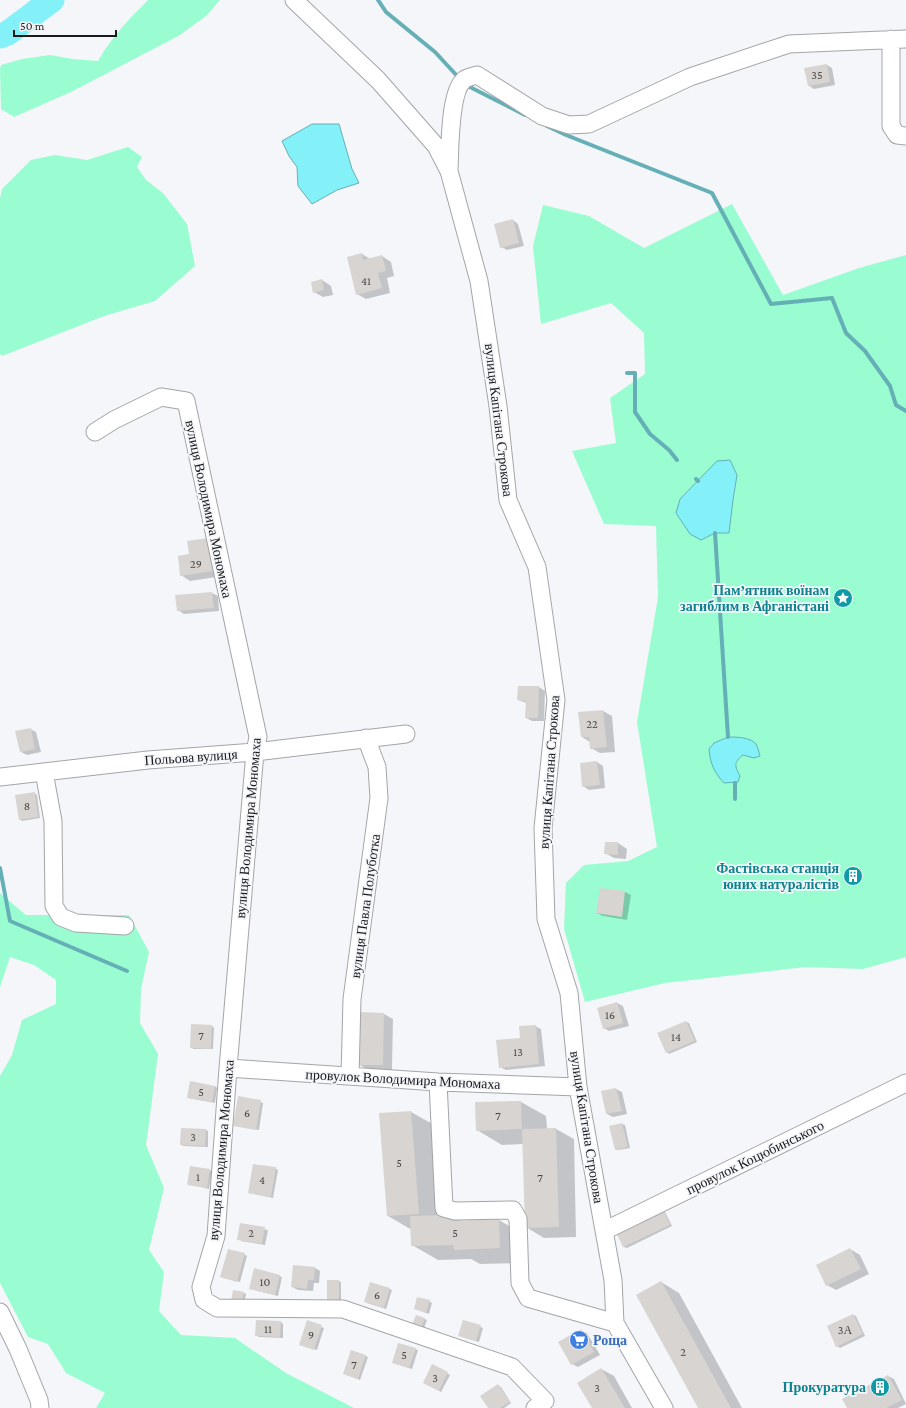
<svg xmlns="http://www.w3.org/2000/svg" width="906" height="1408" viewBox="0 0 906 1408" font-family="'Crimson Pro',serif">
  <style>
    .green { fill: #9afdd1 }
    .water { fill: #84f1f8; stroke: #64b0b6 }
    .shadow { fill: #0003 }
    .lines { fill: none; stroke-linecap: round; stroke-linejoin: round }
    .stream { stroke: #64b0b6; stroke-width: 4 }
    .river { stroke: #84f1f8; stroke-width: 25 }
    .building { fill: #d7d4d1 }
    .minor-casing { stroke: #a3a5a8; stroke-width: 19 }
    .minor { stroke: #fff; stroke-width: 17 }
    .labels { text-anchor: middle; stroke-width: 3.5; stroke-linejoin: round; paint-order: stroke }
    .number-label { font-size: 12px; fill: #484848 }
    .street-label { font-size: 14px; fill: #191a1b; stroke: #f4f6fa }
    .culture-label { font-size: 14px; font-weight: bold; fill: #0d838f; stroke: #f4f6fa; text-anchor: end }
    .shop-label { font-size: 14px; font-weight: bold; fill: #366cbe; stroke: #f4f6fa; text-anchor: start }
  </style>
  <rect width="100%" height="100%" fill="#f4f6fa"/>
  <path class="green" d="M148,0H220L206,16L180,35L71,92L14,117L1,109L0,69L1,65L22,59L50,55L73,59L98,61C111,38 129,19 148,0Z
    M128,147L142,157L137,167L146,180L163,193L187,224L195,266L155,301L104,316L2,356L0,354V198L2,189L31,160L55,155L87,160Z
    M732,204L783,295L859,268L906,255V957L863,969L805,967L665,983L585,1002L564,929L566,883L584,865L628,861L657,847L637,722L658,597L656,526L604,524L572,451L616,443L610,398L645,374L644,333L611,303L541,324L533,246L543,205L589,216L644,248Z
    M0,893L26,915H129L149,952L141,989L140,1023L158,1054L146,1145L164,1188L149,1250L164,1272L159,1311L181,1335L235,1338L286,1373L354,1408H96L105,1393L66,1373L48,1344L28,1337L0,1283V1076L12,1055L22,1020L56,1004V980L34,965L10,957L0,987Z"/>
  <path class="water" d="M312,124H339L352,169L359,183L337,190L312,204L298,186L297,167L289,156L282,141Z
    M730,460L737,475L733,500L729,533H715L701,540L690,534L676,513L680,499L717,461Z
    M728,737C736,737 750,737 756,744C758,747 759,753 760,756L754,758L743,755C733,763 735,766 740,776L738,782L724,783C714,772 710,763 709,749L714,743Z"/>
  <path class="shadow" d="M827,65L832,68L835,85L814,89L808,85Z
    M513,220L518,224L524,246L507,250L501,247Z
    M362,254L370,259L382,256L391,262L394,276L387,278L390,293L366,299L357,294Z
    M322,280L331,286L333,295L323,297L314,292Z
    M190,555L223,576L190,581L181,575Z
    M212,593L218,596L219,611L184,614L178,610Z
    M539,687L545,691L544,721H532L526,718L527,703L518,700Z
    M603,711L612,716L615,752L600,753L591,748L590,742L582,737Z
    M30,729L36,732L41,752L27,755L21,752Z
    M597,762L603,766L605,788L589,790L583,786Z
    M34,793L37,795L40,818L22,821L20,819Z
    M606,843H618L627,849L626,859L614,858L605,853Z
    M858,870L860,871L863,879L852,883L850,882L847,874Z
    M625,892L631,895L627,920L603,916L597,913Z
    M617,1003L623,1006L629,1026L609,1031L604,1028L598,1008Z
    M359,1013L384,1014L393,1019L392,1070L367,1069L358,1064Z
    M686,1022L689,1023L697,1042L669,1054L667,1052Z
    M212,1026L214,1028L213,1049H193L191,1047Z
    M535,1026L541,1029L545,1066L506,1070L500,1067L521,1039Z
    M215,1086L217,1088L215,1103L188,1098Z
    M616,1089L622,1092L627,1114L613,1117L607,1114Z
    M239,1097L263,1103L259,1130L234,1125Z
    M521,1102L546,1116L547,1129H556L574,1139L576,1237L544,1238L526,1227L523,1144L502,1145L477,1130Z
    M411,1112L436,1126L452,1216L461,1221L499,1220L524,1235L525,1263L480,1264L471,1259L438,1260L412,1245V1230L388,1216Z
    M622,1124L625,1125L630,1148L618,1150L615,1149Z
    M206,1130L208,1131V1147L183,1146L181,1144Z
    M275,1168L278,1170L273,1198L249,1193Z
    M209,1170L212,1171L209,1189L188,1184Z
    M664,1210L672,1226L627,1248L624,1247L616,1230Z
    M241,1224L268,1230L265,1245L241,1241Z
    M850,1249L860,1255L869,1274L836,1290L827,1285Z
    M244,1254L247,1256L240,1282L224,1278Z
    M315,1268L320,1271L319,1283H314L313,1291L298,1290L292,1287Z
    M255,1269L282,1277L278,1296L250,1289Z
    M339,1281L341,1282V1302L328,1300Z
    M661,1282L679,1293L742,1408H700Z
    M389,1289L392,1290L386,1309L367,1303Z
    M244,1293L246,1294L244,1304L234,1302Z
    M429,1301L432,1303L429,1314L415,1309Z
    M853,1315L856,1316L865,1336L840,1348L837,1346Z
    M416,1316L427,1320L423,1331Z
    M257,1321L281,1322L283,1324V1338L259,1337L256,1335Z
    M464,1321L483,1328L479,1342L462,1337Z
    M308,1322L324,1328L317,1350L303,1346Z
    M581,1330L587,1333L600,1355L578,1367L572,1364Z
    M415,1349L418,1350L412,1369L396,1364Z
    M365,1356L368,1357L360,1380L344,1374Z
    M433,1365L450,1375L441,1392L424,1383Z
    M601,1369L614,1376L632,1408H593Z
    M888,1376L894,1379L906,1404L898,1408H848Z
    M498,1386L501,1387L511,1403L504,1408H489Z"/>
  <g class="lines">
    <path class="stream" d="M378,0L386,12L435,52L459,78
      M466,85L525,115
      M547,126L566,135L712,193L771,304L832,298L846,333L865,351L890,386L896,405L906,411
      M627,373H635V412L650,434L669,450L677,460
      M696,479L698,481
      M715,533L728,737
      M735,783V799
      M0,868L10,921L127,971"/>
    <path class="river" d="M0,36L8,33L52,0"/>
  </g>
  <path class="building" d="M827,64L830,82L808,86L804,68Z
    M513,219L519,243L500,248L494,224Z
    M362,253L363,260L382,255L386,271L378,273L382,288L356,295L347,257Z
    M322,279L324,290L313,293L311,282Z
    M209,538L214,571L180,576L178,556L189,554L187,541Z
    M212,592L214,608L177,611L175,595Z
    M518,686H539L538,718H525L526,701L517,700Z
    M603,710L607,747L590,749L589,737H581L578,712Z
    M31,728L35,749L20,752L15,731Z
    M597,761L600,785L582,787L580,763Z
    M35,792L38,817L19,820L15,795Z
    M605,842H618V855L604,854Z
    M858,869L861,878L849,882L845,874Z
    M600,888L625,891L622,917L596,913Z
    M617,1002L623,1023L603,1029L597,1008Z
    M358,1012L384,1013L383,1065H357Z
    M686,1021L695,1041L666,1053L657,1033Z
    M191,1024L212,1025L211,1049L190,1048Z
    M536,1025L539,1064L499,1068L496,1040L520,1038L519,1026Z
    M190,1081L215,1086L212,1102L187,1098Z
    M616,1088L622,1111L606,1114L601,1091Z
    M238,1096L261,1100L256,1130L233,1126Z
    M521,1101L522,1129L476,1131L475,1102Z
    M411,1111L419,1214L387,1216L379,1113Z
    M622,1123L628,1147L615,1150L609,1126Z
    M181,1128L206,1129L205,1146L180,1145Z
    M556,1128L559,1227L525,1228L522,1129Z
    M253,1164L276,1167L271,1197L248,1193Z
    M190,1166L210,1169L207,1188L187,1185Z
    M662,1207L670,1225L623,1247L615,1230Z
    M452,1215L453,1221L499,1219L500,1248L454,1250L453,1245L411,1246L410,1216Z
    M240,1223L265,1227L262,1244L237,1240Z
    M850,1248L861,1269L826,1286L816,1265Z
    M228,1249L245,1253L237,1282L220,1277Z
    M293,1265L315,1267L314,1280H308L307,1289L291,1287Z
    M254,1268L280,1275L275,1295L249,1289Z
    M327,1280H339V1301H327Z
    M661,1281L731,1408H698L636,1295Z
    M370,1282L390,1288L384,1308L364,1302Z
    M233,1290L244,1292L242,1303L231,1301Z
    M417,1297L430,1300L426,1313L414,1309Z
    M853,1314L863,1334L836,1347L827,1326Z
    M416,1315L425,1318L420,1330L411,1327Z
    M256,1320L281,1321L280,1337L255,1336Z
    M307,1320L322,1325L314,1350L299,1345Z
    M463,1320L481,1325L476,1341L458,1336Z
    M581,1329L594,1352L571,1365L558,1342Z
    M398,1343L416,1348L409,1368L392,1363Z
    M351,1350L366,1355L358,1379L343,1374Z
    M432,1364L448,1372L439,1391L423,1383Z
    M601,1368L625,1408H592L577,1383Z
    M888,1375L902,1400L886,1408H847L842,1399Z
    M498,1384L510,1402L500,1408H488L480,1396Z"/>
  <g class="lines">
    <defs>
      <path id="minor" d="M294,0L378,80L436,146L449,171L479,281L498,406L508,500L537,567L556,700L543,828L546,919L569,993L578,1087L613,1280L615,1323L664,1408
        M891,39V126L897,135L906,136
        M449,170C450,151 449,90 465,79C469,77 473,76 477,75L542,116L569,125L589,124L690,77L789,44L906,39
        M95,432L114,420L161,397L186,401L258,737L255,752L228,1068L216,1236L201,1287L204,1300L217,1308L343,1309L512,1367L545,1401L535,1408
        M44,772L53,821L54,906L61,917L76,923L125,926
        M0,777L148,760L255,752L406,734
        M228,1068L438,1082L578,1087
        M350,1076L352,999L379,798L377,767L366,738
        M438,1082L444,1208L455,1211L513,1210L518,1219L520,1283L528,1298L615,1323
        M604,1231L906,1083
        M0,1312L18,1349L39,1400L40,1408"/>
    </defs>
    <use href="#minor" class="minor-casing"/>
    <use href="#minor" class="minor"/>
  </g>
  <defs>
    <symbol id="sight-disc" viewBox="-11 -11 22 22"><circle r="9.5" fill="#0f9aa8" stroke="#f4f6fa"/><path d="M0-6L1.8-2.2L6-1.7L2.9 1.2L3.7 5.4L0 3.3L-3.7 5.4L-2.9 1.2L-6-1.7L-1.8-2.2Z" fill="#fff"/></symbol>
    <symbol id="building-disc" viewBox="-11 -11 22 22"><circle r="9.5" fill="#0f9aa8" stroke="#f4f6fa"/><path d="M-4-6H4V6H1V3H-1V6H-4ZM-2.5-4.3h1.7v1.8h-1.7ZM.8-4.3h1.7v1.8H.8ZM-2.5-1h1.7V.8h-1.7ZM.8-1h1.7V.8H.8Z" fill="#fff"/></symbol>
    <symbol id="supermarket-disc" viewBox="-11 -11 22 22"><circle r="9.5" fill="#3f7fe0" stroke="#f4f6fa"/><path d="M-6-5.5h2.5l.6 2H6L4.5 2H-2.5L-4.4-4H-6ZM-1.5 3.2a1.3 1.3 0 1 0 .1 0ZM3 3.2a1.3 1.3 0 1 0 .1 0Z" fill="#fff"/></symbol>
  </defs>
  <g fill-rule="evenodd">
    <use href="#sight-disc" x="832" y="587" width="22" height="22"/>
    <use href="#building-disc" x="842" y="865" width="22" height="22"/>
    <use href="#supermarket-disc" x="568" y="1329" width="22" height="22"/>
    <use href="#building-disc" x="869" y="1376" width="22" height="22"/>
  </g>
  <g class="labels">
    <g class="number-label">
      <text x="817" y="79">35</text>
      <text x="366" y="285">41</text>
      <text x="196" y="568">29</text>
      <text x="592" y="728">22</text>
      <text x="27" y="810">8</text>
      <text x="610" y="1019">16</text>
      <text x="201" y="1040">7</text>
      <text x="676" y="1041">14</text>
      <text x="518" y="1056">13</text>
      <text x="201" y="1096">5</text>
      <text x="247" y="1117">6</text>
      <text x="498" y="1120">7</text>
      <text x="193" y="1141">3</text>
      <text x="399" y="1167">5</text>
      <text x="198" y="1181">1</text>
      <text x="540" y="1182">7</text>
      <text x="262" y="1184">4</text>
      <text x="251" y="1237">2</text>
      <text x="455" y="1237">5</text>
      <text x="265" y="1286">10</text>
      <text x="377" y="1299">6</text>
      <text x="268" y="1333">11</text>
      <text x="845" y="1334">3А</text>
      <text x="311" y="1339">9</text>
      <text x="683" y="1356">2</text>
      <text x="404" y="1359">5</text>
      <text x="354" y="1369">7</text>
      <text x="435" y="1382">3</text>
      <text x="597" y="1392">3</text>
    </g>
    <g class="street-label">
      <text transform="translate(499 420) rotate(83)" y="5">вулиця Капітана Строкова</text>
      <text transform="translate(209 509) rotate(78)" y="5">вулиця Володимира Мономаха</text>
      <text transform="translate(191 757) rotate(-4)" y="5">Польова вулиця</text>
      <text transform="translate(549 772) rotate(-86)" y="5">вулиця Капітана Строкова</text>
      <text transform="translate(248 828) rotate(-85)" y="5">вулиця Володимира Мономаха</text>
      <text transform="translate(365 906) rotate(-82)" y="5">вулиця Павла Полуботка</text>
      <text transform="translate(403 1079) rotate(3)" y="5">провулок Володимира Мономаха</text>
      <text transform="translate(587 1127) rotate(81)" y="5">вулиця Капітана Строкова</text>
      <text transform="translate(221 1150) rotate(-85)" y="5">вулиця Володимира Мономаха</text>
      <text transform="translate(755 1157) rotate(-26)" y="5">провулок Коцюбинського</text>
    </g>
    <g class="culture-label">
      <text x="829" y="595">Пам’ятник воїнам<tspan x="829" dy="16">загиблим в Афганістані</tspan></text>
      <text x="839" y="873">Фастівська станція<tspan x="839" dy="16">юних натуралістів</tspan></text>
      <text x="866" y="1392">Прокуратура</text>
    </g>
    <g class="shop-label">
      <text x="593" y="1345">Роща</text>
    </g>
  </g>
  <path d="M14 30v6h102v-6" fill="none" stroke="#191a1b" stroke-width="2"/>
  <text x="20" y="30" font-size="12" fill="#191a1b" stroke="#f4f6fa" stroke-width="3" paint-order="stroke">50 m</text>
</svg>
